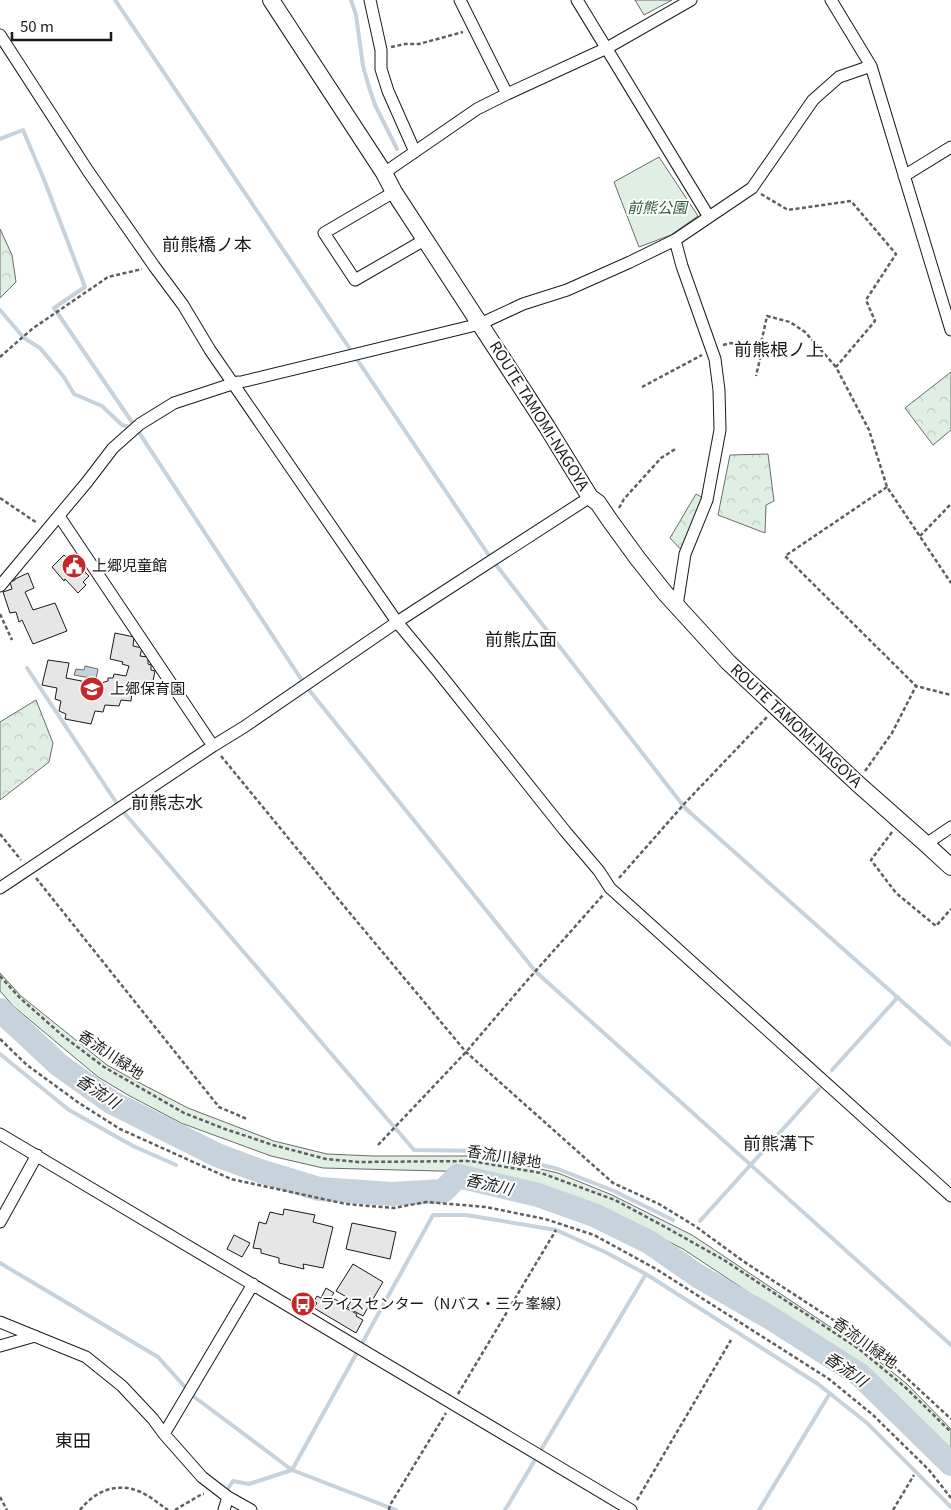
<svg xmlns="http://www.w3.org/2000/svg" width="951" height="1510" viewBox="0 0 951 1510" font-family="Georgia,'Noto Sans JP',serif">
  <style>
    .green { fill: #e0efe3; stroke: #6a6a6a }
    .forest { fill: url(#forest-crowns); stroke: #6a6a6a }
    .water { fill: url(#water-ripples); stroke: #6a6a6a }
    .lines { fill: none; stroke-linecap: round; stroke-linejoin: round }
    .stream { stroke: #c6d2dc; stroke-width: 4 }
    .river { stroke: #c6d2dc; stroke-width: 24 }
    .building { fill: #e6e6e6; stroke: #1a1a1a }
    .minor-casing { stroke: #1a1a1a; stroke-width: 13 }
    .secondary-casing { stroke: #1a1a1a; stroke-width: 18 }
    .path { stroke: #5f5f5f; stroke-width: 2.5; stroke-dasharray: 4 2.5; stroke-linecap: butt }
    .minor { stroke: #fff; stroke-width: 11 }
    .secondary { stroke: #fff; stroke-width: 16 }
    .labels { text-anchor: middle; stroke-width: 4; stroke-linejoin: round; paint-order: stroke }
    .park-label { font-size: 15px; font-style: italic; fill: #2b5a34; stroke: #fff }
    .street-label { font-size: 15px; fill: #1a1a1a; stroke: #fff }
    .poi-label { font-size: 15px; fill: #1a1a1a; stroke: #fff; text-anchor: start }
    .water-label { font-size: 16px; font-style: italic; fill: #1a1a1a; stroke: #fff }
    .quarter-label { font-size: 18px; fill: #1a1a1a; stroke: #fff }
  </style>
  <defs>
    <pattern id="forest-crowns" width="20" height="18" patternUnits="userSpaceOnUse" patternTransform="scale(1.25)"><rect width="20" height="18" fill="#e0efe3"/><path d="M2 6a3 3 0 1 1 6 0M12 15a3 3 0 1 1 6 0" fill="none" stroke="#c0ccc2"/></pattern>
    <pattern id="water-ripples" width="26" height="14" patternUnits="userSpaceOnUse" patternTransform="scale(1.25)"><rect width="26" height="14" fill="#c6d2dc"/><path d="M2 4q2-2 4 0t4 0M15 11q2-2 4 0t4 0" fill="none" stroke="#aab4bc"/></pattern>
  </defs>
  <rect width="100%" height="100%" fill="#fff"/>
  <path class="green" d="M635,0H672L644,15Z
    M659,157L698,216L671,235L639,247L614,182Z
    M0,973L21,996L107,1065L136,1081L188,1108L274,1141L327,1154L373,1156H483L558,1173L612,1195L692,1235L865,1350L907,1384L951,1429V1452L898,1396L854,1362L683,1249L605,1209L553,1189L479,1172L323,1168L271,1156L181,1123L128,1095L98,1077L13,1006L0,991Z"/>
  <path class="forest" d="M0,229L12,255L16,282L0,298Z
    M951,372V430L933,445L905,408Z
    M768,454L774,501L766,505L765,533L718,515L730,455Z
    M696,494L707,500L685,554L670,538Z
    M36,700L53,743L49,762L0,800V722Z"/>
  <path class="water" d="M85,666L98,669L96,679L74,675L76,669L84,670Z"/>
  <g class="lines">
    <path class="stream" d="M115,0L490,557L685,808L951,1045
      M351,0L356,15L363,66L369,87L375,105L397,149
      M0,139L23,130L45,182L85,287L54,308L136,428L305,685L536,972L951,1345
      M0,310L24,338L40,348L64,377L74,394L102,406L122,425L133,428
      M27,668L120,808L414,1150L484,1151L558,1169L614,1191L673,1220
      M0,1054L69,1110L133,1146L176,1165
      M832,1070L898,997
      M700,1221L819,1089
      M0,1263L158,1357L193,1396L292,1470L396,1510
      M229,1487L233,1481L249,1484L292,1470L433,1215H466L556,1230L605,1252L646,1274L818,1384L867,1423L951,1507
      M505,1510L646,1274
      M759,1510L830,1393"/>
    <path class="river" d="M0,1010L59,1065L111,1102L217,1155L257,1170L319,1189L392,1194L443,1191L458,1176L538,1195L594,1215L649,1242L698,1276L769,1317L860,1375L951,1464"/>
  </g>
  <path class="building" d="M64,555L68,559L69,557L89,576L83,582L86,585L78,593L65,579L64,581L52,567Z
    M28,573L34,588L25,592L33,610L55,603L67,631L33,644L22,620L19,622L16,612L10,613L3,592L12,589L10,582L15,580V579Z
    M115,633L134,637L133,646L142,648L140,656L148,657V664L151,665V670L155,671L152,686L149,689L141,688L140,694L132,692L131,701L121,700L119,706L105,705L103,712L95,711L91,724L65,719L66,714L59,711L61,701L55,699L57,688L42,685L48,660L69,663L66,678L97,684L108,681V678H113L114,674L126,676L129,666L122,664L123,662L110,659Z
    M284,1209L315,1215L313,1222L333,1227L323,1268L303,1264L304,1269L279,1263V1258L261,1253V1249L253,1248L259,1222L266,1224L270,1212L283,1215Z
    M352,1223L396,1232L390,1259L346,1249Z
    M234,1235L250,1243L242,1257L227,1249Z
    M353,1264L383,1282L363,1316L347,1307L352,1300L336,1291Z
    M326,1288L334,1293L331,1297L343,1304L342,1306L357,1314L356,1316L363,1320L356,1333L314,1308L317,1303L314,1301L317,1296L321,1298Z"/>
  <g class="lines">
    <defs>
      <path id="minor" d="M370,0L381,50V69L388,91L415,152
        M460,0L507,94
        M577,0L709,217
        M831,0L871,66L951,330
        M0,35L88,171L154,266L183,305L210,350L397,622L436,669L565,831L599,871L610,888L951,1196
        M384,173L477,109L507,94L607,48L691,0
        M904,176L951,147
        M394,192L324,233L355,280L426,239
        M675,240L682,266L715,359L719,390L720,430L707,500L685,554L677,606
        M233,384L480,324L523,304L567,290L630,262L675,240L752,188L813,100L839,77L871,66
        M59,516L213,746
        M0,586L87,482L113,448L140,424L174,403L238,382
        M926,844L951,827
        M0,888L213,746L244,727L397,622L590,497
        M0,1134L631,1510
        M0,1222L37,1155
        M0,1322L86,1357L122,1386L153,1419L164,1434L202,1477L228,1497L251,1510
        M0,1346L35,1336
        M164,1434L253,1284
        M224,1510L228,1497"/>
      <path id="secondary" d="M271,0L384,173L394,192L547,427L590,497L598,503L611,522L638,559L665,593L728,662L857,783L926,844L951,867"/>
    </defs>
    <use href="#minor" class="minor-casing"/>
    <use href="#secondary" class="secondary-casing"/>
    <path class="path" d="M391,47L405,44H419L463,32
      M761,194L788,210L851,201L896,254L866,300L875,321L836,367L869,430L887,487L951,583
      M723,345L731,343L760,348V359L756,376
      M760,348L767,316L790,322L805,332L836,367
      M0,357L32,329L108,277L142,269
      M642,387L702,355
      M887,487L785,556L916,686L951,695
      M0,498L37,523
      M619,508L624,499L661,458L677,448
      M920,536L951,504
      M0,614L12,640
      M221,756L339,900L466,1052L613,1183L659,1204L695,1226L743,1261L870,1344L951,1419
      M865,771L892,733L916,686
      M892,832L871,860L896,893L936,926L951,909
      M0,834L21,860
      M36,878L219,1107L247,1119
      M619,878L685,803L767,717
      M0,976L20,998L63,1036L104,1067L184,1113L225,1129L273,1145L326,1159L359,1162L471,1161L541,1173L615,1200L667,1228L724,1260L859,1349L905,1387L951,1432
      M0,1039L27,1065L79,1103L120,1129L231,1179L346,1204L394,1208L426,1202L486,1207L545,1219L594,1235L656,1269L829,1379L873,1415L929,1470L951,1498
      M378,1145L466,1052L525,983L603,895
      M458,1394L556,1230
      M0,1497L7,1510
      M637,1500L731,1340
      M80,1510C94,1492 116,1482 138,1491C149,1495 159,1504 168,1510
      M175,1510L202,1494H204
      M389,1510L390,1505L446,1413
      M893,1510L914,1475"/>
    <use href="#minor" class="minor"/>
    <use href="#secondary" class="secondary"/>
  </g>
  <defs>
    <symbol id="civic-disc" viewBox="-11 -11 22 22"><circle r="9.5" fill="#c62828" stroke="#fff"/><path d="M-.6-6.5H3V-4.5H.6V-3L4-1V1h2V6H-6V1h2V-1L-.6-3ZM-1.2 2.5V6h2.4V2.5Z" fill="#fff"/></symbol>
    <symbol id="school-disc" viewBox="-11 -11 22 22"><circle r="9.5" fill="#c62828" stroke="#fff"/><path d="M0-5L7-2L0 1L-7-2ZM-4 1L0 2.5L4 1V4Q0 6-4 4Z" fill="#fff"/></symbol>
    <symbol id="bus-disc" viewBox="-11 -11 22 22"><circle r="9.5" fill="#c62828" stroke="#fff"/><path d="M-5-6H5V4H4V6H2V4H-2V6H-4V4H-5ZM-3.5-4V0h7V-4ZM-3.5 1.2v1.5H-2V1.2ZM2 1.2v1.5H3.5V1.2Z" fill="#fff"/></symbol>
  </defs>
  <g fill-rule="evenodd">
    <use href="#civic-disc" x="60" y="552" width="28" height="28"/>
    <use href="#school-disc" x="78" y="675" width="28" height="28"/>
    <use href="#bus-disc" x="289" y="1290" width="28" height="28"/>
  </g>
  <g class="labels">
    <g class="park-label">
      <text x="657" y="213">前熊公園</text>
    </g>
    <g class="street-label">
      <text transform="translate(539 416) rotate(58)" y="5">ROUTE TAMOMI-NAGOYA</text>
      <text transform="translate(796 726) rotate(43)" y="5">ROUTE TAMOMI-NAGOYA</text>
      <text transform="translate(111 1055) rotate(34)" y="5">香流川緑地</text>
      <text transform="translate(504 1157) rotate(9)" y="5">香流川緑地</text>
      <text transform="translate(865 1343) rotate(36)" y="5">香流川緑地</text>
    </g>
    <g class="poi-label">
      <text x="92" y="571">上郷児童館</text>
      <text x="110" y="694">上郷保育園</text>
      <text x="320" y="1309">ライスセンター（Nバス・三ヶ峯線）</text>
    </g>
    <g class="water-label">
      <text transform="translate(98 1091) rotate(33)" y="6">香流川</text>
      <text transform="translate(489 1184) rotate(13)" y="6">香流川</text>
      <text transform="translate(846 1369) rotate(35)" y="6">香流川</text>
    </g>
    <g class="quarter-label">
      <text x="207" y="251">前熊橋ノ本</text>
      <text x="779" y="356">前熊根ノ上</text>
      <text x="521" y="646">前熊広面</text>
      <text x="167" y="809">前熊志水</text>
      <text x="779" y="1150">前熊溝下</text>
      <text x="73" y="1447">東田</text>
    </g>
  </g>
  <path d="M12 32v8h99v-8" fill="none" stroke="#1a1a1a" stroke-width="2.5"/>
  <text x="20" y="32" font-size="15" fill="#1a1a1a" stroke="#ffffff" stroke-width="4" paint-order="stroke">50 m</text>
</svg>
